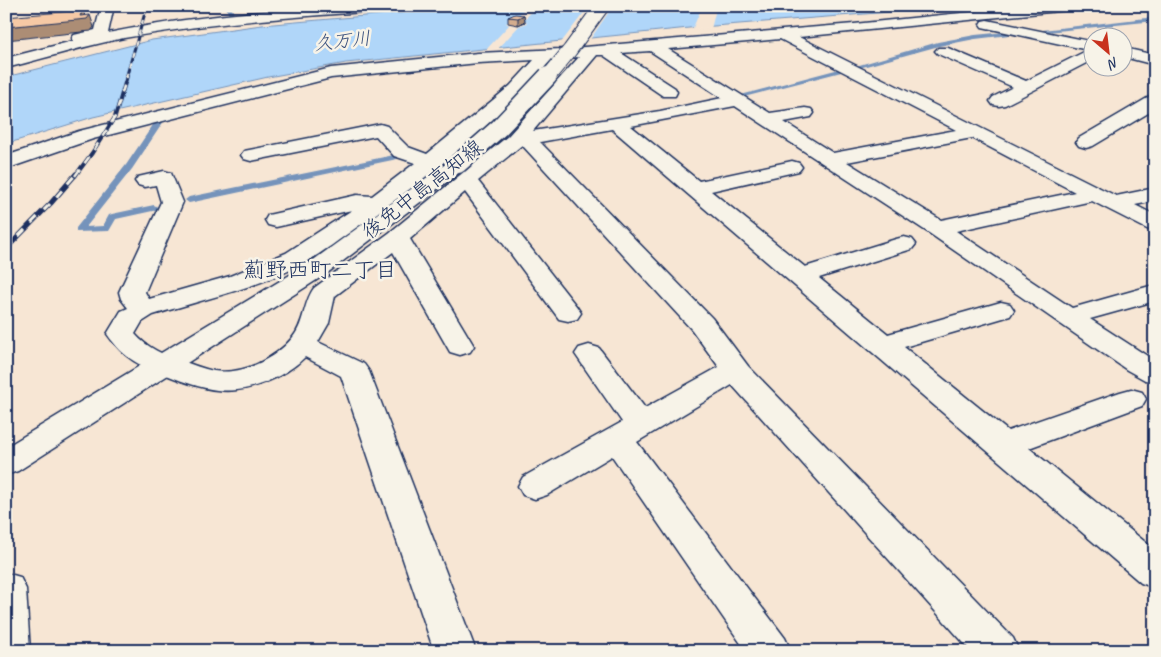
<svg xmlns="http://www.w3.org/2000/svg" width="1161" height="657" viewBox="0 0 1161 657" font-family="Caveat,'Klee One',sans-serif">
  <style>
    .water { fill: #b0d6f9; stroke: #7493bb }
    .pier { fill: #f7e6d4 }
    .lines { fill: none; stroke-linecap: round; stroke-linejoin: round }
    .stream { fill: #7493bb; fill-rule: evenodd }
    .minor-casing { stroke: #1b2f5e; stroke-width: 3 }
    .secondary-casing { stroke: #1b2f5e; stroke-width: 3 }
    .minor { fill: #f7f3e8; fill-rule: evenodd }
    .secondary { fill: #f7f3e8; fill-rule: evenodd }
    .rail-far2-casing { stroke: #1b2f5e; stroke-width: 3 }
    .rail-far1-casing { stroke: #1b2f5e; stroke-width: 4 }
    .rail-casing { stroke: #1b2f5e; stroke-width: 5 }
    .rail-far2 { stroke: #f7f3e8; stroke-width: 2; stroke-dasharray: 5.5; stroke-linecap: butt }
    .rail-far1 { stroke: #f7f3e8; stroke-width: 2.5; stroke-dasharray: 8; stroke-linecap: butt }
    .rail { stroke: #f7f3e8; stroke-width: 3; stroke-dasharray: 9; stroke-linecap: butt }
    .secondary-bridge-far1-casing { stroke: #1b2f5e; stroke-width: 16; stroke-linecap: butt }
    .secondary-bridge-casing { stroke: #1b2f5e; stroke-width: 21; stroke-linecap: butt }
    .secondary-bridge-far1 { stroke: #f7f3e8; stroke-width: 14 }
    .secondary-bridge { stroke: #f7f3e8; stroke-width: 18 }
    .wall { fill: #d4ad8e; stroke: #1b2f5e }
    .shaded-wall { fill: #ac8d74; stroke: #1b2f5e }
    .building { fill: #f6c9a5; stroke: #1b2f5e }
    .labels { text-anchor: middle; stroke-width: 5; stroke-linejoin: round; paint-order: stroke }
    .far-water-label { font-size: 19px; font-style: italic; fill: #39507d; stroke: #f7f3e8 }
    .street-label { font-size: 21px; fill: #1b2f5e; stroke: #f7f3e8 }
    .neighbourhood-label { font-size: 22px; fill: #1b2f5e; stroke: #f7f3e8 }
  </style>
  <rect width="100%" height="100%" fill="#f7e6d4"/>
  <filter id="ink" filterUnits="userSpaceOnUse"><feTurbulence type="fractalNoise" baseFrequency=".02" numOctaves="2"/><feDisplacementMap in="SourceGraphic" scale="10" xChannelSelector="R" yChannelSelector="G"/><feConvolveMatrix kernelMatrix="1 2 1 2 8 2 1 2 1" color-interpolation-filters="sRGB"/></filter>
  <g filter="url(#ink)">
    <path class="water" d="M479,6H965L689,28L346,63L268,77L93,117L6,144V77L152,40L262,25Z"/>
    <path class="pier" d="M527,6H537L524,20L527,22L525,24L519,26L497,50L484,52L509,25L506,23L514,20Z
      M589,6H613L589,41L560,44Z
      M696,6H723L716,9L711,29L692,30L701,9Z"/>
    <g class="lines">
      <path class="stream" d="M225,6H231L234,14L244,13L247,15L230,17Z
        M307,6H326L270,14L267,12Z
        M1155,17V21L1037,33L1034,31Z
        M1016,31L1019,33L1018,34L975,39L939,46L859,68L856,66L938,42L975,35Z
        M843,68L846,70L845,71L744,97L741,95Z
        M157,119L164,121L132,169L86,227L103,226L109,215L112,214L154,205L159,208L157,210L116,219L109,231L76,232V228L126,165Z
        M394,155L398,157L397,159L189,203L185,200L189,197Z"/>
      <defs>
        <path id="minor" d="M101,6H114L108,33C204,14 302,6 399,6L393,10C303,16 213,22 124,38C84,46 46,58 6,68V58L73,41L72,38L74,35L95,30Z
          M1028,6H1075L1069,10L799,37L1116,196L1155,188V201L1135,205L1155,215V231L1147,229L1092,201L956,231L1072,308L1150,286L1155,287V301L1090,319L1155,361V382L1145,380L1127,370L929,233L735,106L631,126L699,181L792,161L799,163L802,167L799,171L711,191L805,267L896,239L904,237L912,239L916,244L912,249L819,278L888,334L1001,302L1010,304L1014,310L1010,316L904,347L1008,431L1120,392L1131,389L1142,392L1146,399L1142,406L1029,448L1155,550V588L1141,583L612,129L540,142L712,318L748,366L1013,638L1019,651H971L732,385L637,442L785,638L791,651H746L612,456L547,495L535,499L523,495L518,486L523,477L622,422L575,354L579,348L589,345L599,348L645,408L719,367L692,330L522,145L478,181L577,307L581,313L577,319L568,321L559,319L465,192L410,239L474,346L470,352L460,355L450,352L393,252L335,296L329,323L318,342L364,364L369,371L476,651H434L341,376L305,357C284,378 246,394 217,390C200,388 184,382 169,376C140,366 125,360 107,334L121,311L128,308L121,299L119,292L161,202L156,185L145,187L138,185L135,181L138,177L164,171L171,173L183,202L145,292L149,299L230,276L286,253L352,210L276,227L268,225L265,220L268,215L357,195L372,196L415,163L394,156L376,136L251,161L244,159L241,155L244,151L380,124L387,126L408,147L427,154L510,86L534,60L478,63L331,78L93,139L6,169V156L79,131L331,68L478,53L561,49L854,24ZM780,39L956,130L833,153L784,122L811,117L814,113L811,109L805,108L770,113L668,49ZM650,51L722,98L660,111L533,131L597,55H603L663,96H675L677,92L675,88L621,53ZM579,57L508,136L389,233L314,288C303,303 305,322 293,337C275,359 243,375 214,371C203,369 192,364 181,361C164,355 147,348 135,334L142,322L153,315C201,300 261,287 304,263C322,253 340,239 357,227C427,179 496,123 552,59ZM972,138L1075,192L941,220L847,162Z
          M987,20L1094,42V59L1005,105L999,106L993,105L990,101L993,97L1013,87L938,54L935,51L938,48H948L1026,81L1088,50L982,27L980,24L982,21Z
          M1124,48L1155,55V65L1124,57Z
          M1155,96V109L1093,146L1086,148L1079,146L1076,142L1079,138L1149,97Z
          M6,573L20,577L26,589L30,651H6Z"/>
        <path id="secondary" d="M458,158L465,160L468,164L465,168L326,274L18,471L6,475V447L308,264L451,160Z"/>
      </defs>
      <use href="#minor" class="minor-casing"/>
      <use href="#secondary" class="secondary-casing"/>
      <use href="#minor" class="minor"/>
      <use href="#secondary" class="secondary"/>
      <defs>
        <path id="rail-far2" d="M126,78L147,6"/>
        <path id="rail-far1" d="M75,176L92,153L115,117L127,76"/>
        <path id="rail" d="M6,249L51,203L76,174"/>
      </defs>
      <use href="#rail-far2" class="rail-far2-casing"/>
      <use href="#rail-far1" class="rail-far1-casing"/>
      <use href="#rail" class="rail-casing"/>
      <use href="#rail-far2" class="rail-far2"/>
      <use href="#rail-far1" class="rail-far1"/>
      <use href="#rail" class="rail"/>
      <defs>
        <path id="secondary-bridge-far1" d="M547,78L570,50L602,6"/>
        <path id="secondary-bridge" d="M458,164L499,128L548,76"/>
      </defs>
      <use href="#secondary-bridge-far1" class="secondary-bridge-far1-casing"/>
      <use href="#secondary-bridge" class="secondary-bridge-casing"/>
      <use href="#secondary-bridge-far1" class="secondary-bridge-far1"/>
      <use href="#secondary-bridge" class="secondary-bridge"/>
    </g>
    <path class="wall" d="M524,15L525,22L518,25L508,23V17Z"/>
    <path class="shaded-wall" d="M83,10L86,19L90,15L94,27L91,31L6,40V27L80,16Z
      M524,15L525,22L518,25V18Z"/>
    <path class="building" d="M83,10L80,16L90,15L87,19L6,27V17Z
      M515,14L524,15L518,18L508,17Z"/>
  </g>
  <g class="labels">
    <g class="far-water-label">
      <text transform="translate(342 40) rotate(-6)" y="7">久万川</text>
    </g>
    <g class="street-label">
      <text transform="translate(422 189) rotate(-38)" y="7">後免中島高知線</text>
    </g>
    <g class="neighbourhood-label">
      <text x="320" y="277">薊野西町二丁目</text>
    </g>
  </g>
  <rect width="1161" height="657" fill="none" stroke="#f7f3e8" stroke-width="25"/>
  <rect x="12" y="12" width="1136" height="632" fill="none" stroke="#1b2f5e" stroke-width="2" filter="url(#ink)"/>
  <g transform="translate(1108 52) rotate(152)"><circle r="24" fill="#f7f3e8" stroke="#9fa5b1"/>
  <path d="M0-4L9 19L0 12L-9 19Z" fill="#c8321e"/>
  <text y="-8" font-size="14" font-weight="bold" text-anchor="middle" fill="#1b2f5e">N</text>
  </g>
</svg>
